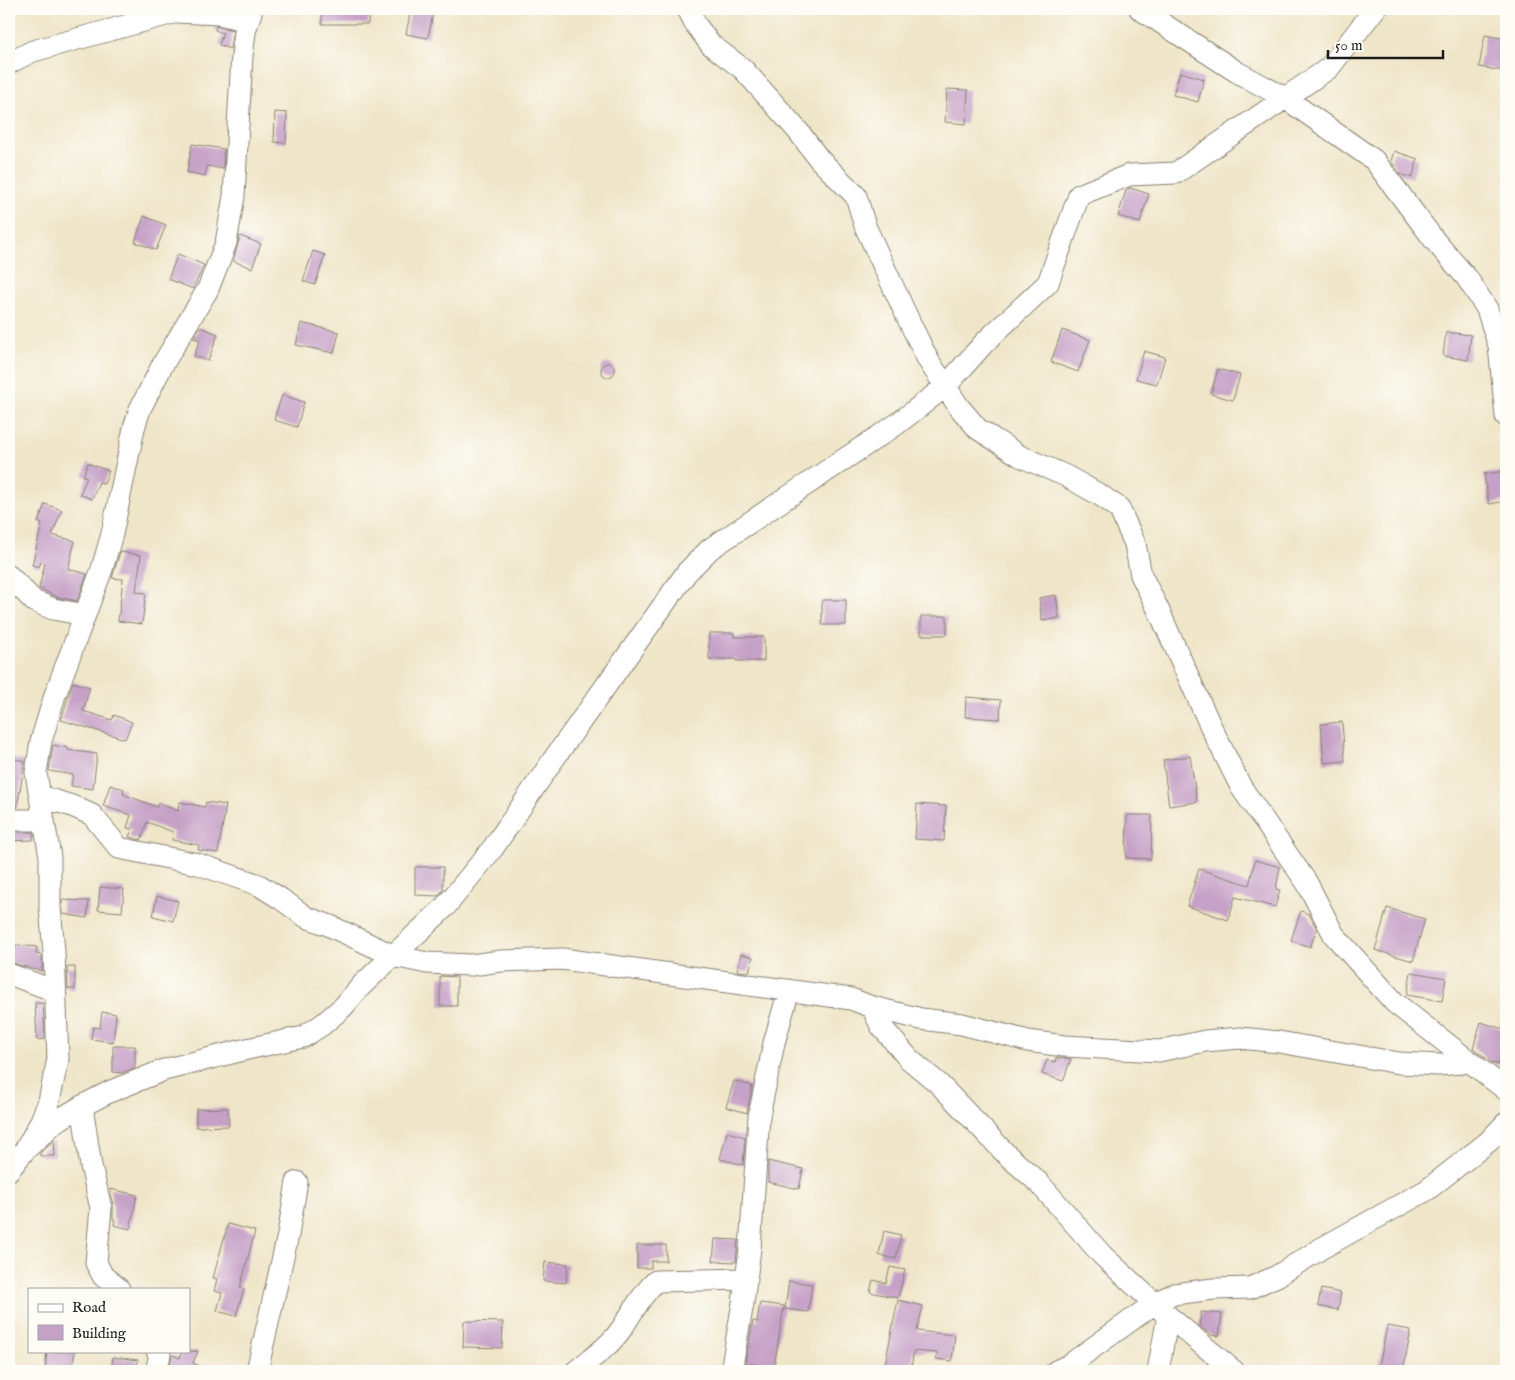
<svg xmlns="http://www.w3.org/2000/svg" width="1515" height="1380" viewBox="0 0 1515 1380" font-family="'IM FELL English',serif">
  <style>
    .building { fill: #c6a1c7 }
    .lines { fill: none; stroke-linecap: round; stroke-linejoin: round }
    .minor-casing { stroke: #868072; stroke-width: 23 }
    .minor { stroke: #fff; stroke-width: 21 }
  </style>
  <rect width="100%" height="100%" fill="#fdfcf7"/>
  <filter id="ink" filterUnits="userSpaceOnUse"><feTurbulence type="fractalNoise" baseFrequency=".02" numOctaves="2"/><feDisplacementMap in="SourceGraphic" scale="10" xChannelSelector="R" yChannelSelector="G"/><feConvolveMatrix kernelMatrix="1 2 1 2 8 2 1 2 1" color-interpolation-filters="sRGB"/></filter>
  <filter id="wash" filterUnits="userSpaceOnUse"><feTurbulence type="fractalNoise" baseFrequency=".0096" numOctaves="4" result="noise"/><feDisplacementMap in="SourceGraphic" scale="20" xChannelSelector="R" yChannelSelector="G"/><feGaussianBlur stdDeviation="1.12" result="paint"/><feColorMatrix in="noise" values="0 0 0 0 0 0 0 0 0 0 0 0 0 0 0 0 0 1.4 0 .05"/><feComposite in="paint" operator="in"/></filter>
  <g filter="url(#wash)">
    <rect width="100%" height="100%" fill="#efe5c8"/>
    <g id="blocks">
      <path class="building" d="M322,9H369L368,24H322Z
        M411,9H434L428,38L406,34Z
        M216,26L233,30L230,49L219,45L223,33L215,30Z
        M1485,35L1506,39V50L1503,71L1479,67Z
        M1180,72L1204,79L1198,102L1173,95Z
        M947,89L968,90L966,124L945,122Z
        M275,112L287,113L286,143L274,142Z
        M192,144L224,149L223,169L207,166L205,176L187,172Z
        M1394,151L1418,159L1412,178L1400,174L1391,161Z
        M1130,188L1149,194L1140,223L1118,216L1126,190Z
        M144,216L166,225L156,250L135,242Z
        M240,236L261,244L252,268L233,261Z
        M313,251L325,255L315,285L303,281Z
        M178,254L204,265L193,289L168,279Z
        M301,323L339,332L334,353L296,345Z
        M200,327L218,334L208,361L194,356L200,340L193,338Z
        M1062,330L1090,340L1078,372L1051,362Z
        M1446,332L1471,335L1468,360L1443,356Z
        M1144,351L1165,357L1157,384L1136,379Z
        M601 370a7 7 0 1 1 14 0a7 7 0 1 1-14 0Z
        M1218,369L1240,375L1233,400L1211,394Z
        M282,395L304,402L297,427L274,420Z
        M88,463L109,471L104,484L99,482L92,499L80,494L87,477L83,476Z
        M1506,471V501L1489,504L1484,474Z
        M45,504L62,510L52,535L75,541L68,569L87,574L77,601L57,597L39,588L45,563L41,562L39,567L32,565L42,524L38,522Z
        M120,552L141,555L136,592L146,593L142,624L118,621L123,579L112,578Z
        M1056,595L1059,618L1042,621L1039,598Z
        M822,600H846V625H822Z
        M921,616H947V635H921Z
        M709,633H734V637H764V661H736V659H709Z
        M73,682L90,687L83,711L112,720L114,715L132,722L125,739L61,720Z
        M966,697L1001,700L1000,719L965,717Z
        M1342,722L1345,761L1324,763L1321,724Z
        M53,745L68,748V750L97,754L93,789L71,786L73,775L49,771Z
        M1190,756L1197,802L1169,806L1163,760Z
        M9,758L25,761L17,808H9Z
        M110,785L124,789L123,794L157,807L158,803L178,811L179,802L205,807L206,802L226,805L218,853L198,850L199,845L172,840L173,832L147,822L141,840L129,837L132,829L127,828L131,815L103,806Z
        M917,804L946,806L944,841L915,839Z
        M1127,815H1152L1151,859L1126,858Z
        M9,832H33V840L9,841Z
        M1255,860L1280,867L1276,889L1280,890L1275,907L1235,897L1228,920L1187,906L1199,869L1249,885Z
        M415,867H443V890L438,896L415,895Z
        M100,887L124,889L122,912L98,910Z
        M157,896L178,901L173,921L153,916Z
        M62,900L89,901L87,918L63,914Z
        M1387,908L1425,919L1413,961L1375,950Z
        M1301,911L1309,914L1317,929L1310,947L1291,940Z
        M9,944L37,947L36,954L42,955V971L33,969L9,962Z
        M741,954L753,957L749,972L737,971Z
        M67,967H75V989H68Z
        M1411,972L1446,978L1442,1001L1407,995Z
        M440,976L457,977V1006H440Z
        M35,1003H43L45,1039L37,1040Z
        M102,1012L116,1014L113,1042L91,1039L93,1027L100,1028Z
        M1481,1022L1506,1030V1040L1498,1065L1491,1062L1473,1048Z
        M113,1046H135V1068L122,1073L113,1072Z
        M1056,1058L1071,1059L1063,1081L1042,1074L1047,1060L1055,1062Z
        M734,1081L752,1086L747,1113L726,1107Z
        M228,1108L229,1126L196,1127V1109Z
        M727,1132L745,1137L743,1165L720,1159Z
        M54,1140L55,1156H40V1153Z
        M768,1161L803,1169L799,1189L768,1182Z
        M110,1189L137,1195L130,1229L114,1225L115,1220L113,1219V1205Z
        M228,1224L255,1231L240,1288L244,1289L236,1316L217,1311L222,1293L214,1291L217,1279L213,1278Z
        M884,1231L901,1235L896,1259L879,1255Z
        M715,1239L738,1240L736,1262L713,1261Z
        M637,1245H666V1261H651V1268H637Z
        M545,1262L568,1264L566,1283L543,1281Z
        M890,1267L905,1270L898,1298L870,1292L873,1280L886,1283Z
        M789,1281L812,1284L808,1312L785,1309Z
        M1321,1289L1341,1293L1338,1310L1318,1306Z
        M898,1300L923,1306L917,1331L955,1335L952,1361L936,1359L937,1353L914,1351L911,1368L885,1364Z
        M760,1303L784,1306L774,1367L745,1363L753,1321L757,1322Z
        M1201,1312L1222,1314L1219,1336L1211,1335L1199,1326Z
        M464,1321L503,1322L502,1348L463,1347Z
        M1387,1326L1411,1330L1403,1371H1378Z
        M47,1351H75L72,1371H45Z
        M182,1351H198L193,1363L211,1371H169L172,1355L180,1358Z
        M113,1357L138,1360L136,1371H111Z"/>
    </g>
  </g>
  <g filter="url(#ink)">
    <use href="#blocks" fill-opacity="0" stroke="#868072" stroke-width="1"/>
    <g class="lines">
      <defs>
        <path id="minor" d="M688,9L696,25L711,45L743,69L798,131L819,159L856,196L865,226L910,323L928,360L959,407L978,429L1020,456L1066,476L1100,495L1119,508L1135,544L1141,575L1158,609L1211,727L1241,787L1307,883L1334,935L1395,1003L1506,1090
          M1140,9L1237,72L1285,98L1374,160L1435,241L1467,278L1487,309L1499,346L1506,416
          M9,63L33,51L177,12L219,14L248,21
          M9,576L34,601L53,609L85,615
          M40,796L72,806L92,815L119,848L198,864L259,885L281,899L306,917L328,925L394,956L427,963L471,965L501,961L562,959L851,999L872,1007L921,1019L962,1024L1028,1041L1064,1046L1159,1051L1205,1041L1240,1038L1279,1042L1399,1063L1439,1065L1471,1062
          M9,820H43
          M9,974L55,991
          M872,1007L881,1026L909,1059L939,1084L1007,1155L1039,1183L1102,1255L1168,1316L1234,1371
          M82,1106L91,1166L101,1208L96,1263L103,1276L119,1289
          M25,1150L55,1122L82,1106L109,1092L164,1070L247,1049L303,1037L322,1025L343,1007L362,985L445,907L493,848L553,760L687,572L710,549L897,424L946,386L985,342L1048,283L1079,195L1129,175L1176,173L1329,68L1375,9
          M9,1170L25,1150L40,1123L49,1101L58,1059L54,952L50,907V857L36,773L41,741L55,695L102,569L112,534L134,428L140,409L163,364L208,289L226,243L234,196L242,56L245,32L252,9
          M156,1371L160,1355L157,1351
          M257,1371L288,1235L297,1182
          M576,1371C592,1358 610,1346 622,1328C634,1311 640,1296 656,1281L747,1279
          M731,1371L743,1303L750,1249L759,1116L774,1043L789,990
          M1056,1371L1069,1365L1155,1303L1174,1294L1213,1289L1250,1288L1277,1276L1322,1248L1427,1190L1488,1142L1506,1123
          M1158,1371L1168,1316"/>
      </defs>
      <use href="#minor" class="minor-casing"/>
      <use href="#minor" class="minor"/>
    </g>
  </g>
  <rect width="1515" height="1380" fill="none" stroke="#fdfcf7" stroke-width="30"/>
  <rect x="28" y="1288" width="162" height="65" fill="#fdfcf7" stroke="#a3a29f"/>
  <rect x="38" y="1304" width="25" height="8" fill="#ffffff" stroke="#a3a29f"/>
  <text x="72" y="1312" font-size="15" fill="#1c1c1c">Road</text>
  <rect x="38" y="1325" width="25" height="15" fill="#c6a1c7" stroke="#a3a29f"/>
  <text x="72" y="1338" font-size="15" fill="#1c1c1c">Building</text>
  <path d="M1328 50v8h115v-8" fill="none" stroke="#1c1c1c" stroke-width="2.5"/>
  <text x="1335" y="50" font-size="15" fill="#1c1c1c" stroke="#fdfcf7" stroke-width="4" paint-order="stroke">50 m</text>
</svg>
